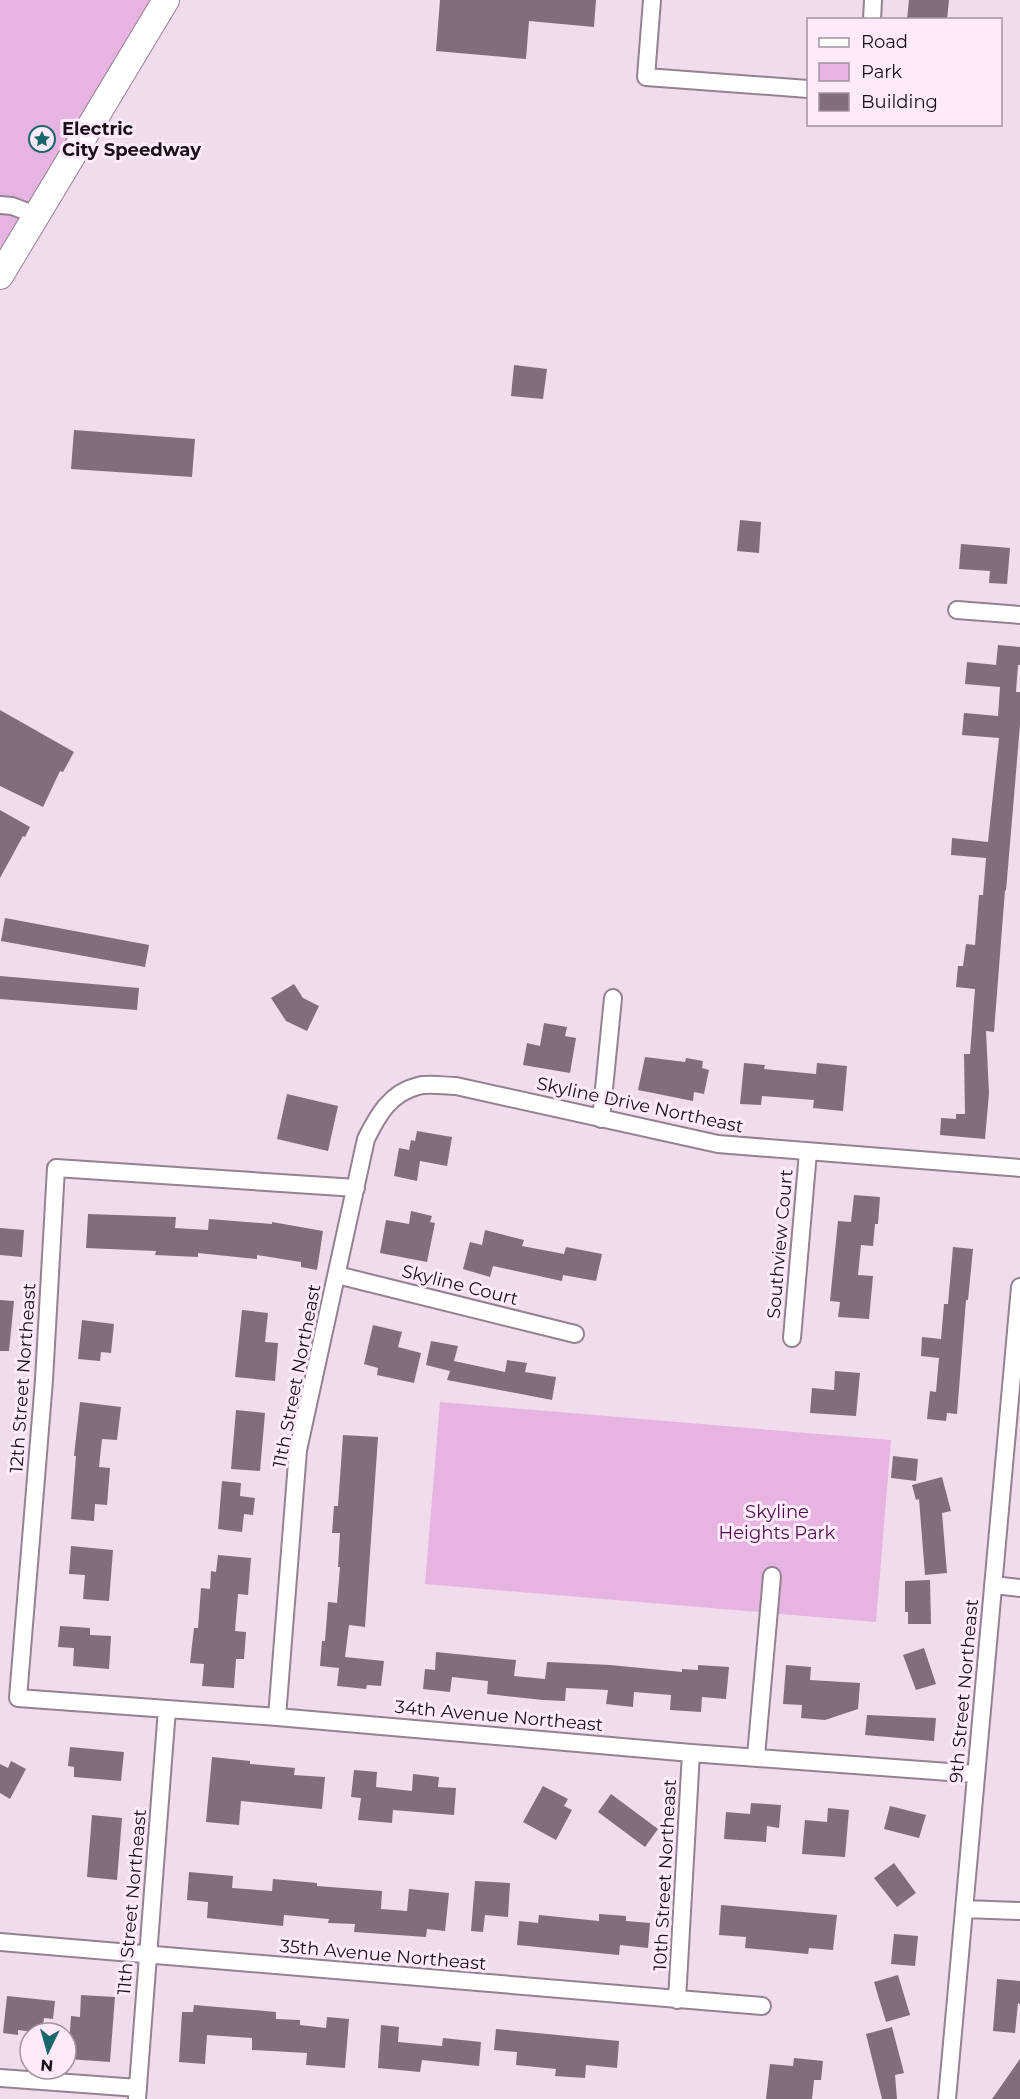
<svg xmlns="http://www.w3.org/2000/svg" width="1020" height="2099" viewBox="0 0 1020 2099" font-family="Montserrat,sans-serif">
  <style>
    .green { fill: #e7b4e1 }
    .building { fill: #806d7d }
    .lines { fill: none; stroke-linecap: round; stroke-linejoin: round }
    .minor-casing { stroke: #948191; stroke-width: 20 }
    .highway-casing { stroke: #948191; stroke-width: 28 }
    .minor { stroke: #fff; stroke-width: 16 }
    .highway { stroke: #fff; stroke-width: 26 }
    .labels { text-anchor: middle; stroke-width: 6; stroke-linejoin: round; paint-order: stroke }
    .poi-label { font-size: 18px; font-weight: bold; fill: #181117; stroke: #ffeafb; text-anchor: start }
    .street-label { font-size: 18px; fill: #181117; stroke: #ffeafb }
    .park-label { font-size: 18px; fill: #4d0f49; stroke: #ffeafb }
  </style>
  <rect width="100%" height="100%" fill="#f1dcee"/>
  <path class="green" d="M0,0H167L0,279Z
    M440,1402L891,1440L876,1622L425,1584Z"/>
  <path class="building" d="M440,0H596L594,27L529,21L526,59L436,51Z
    M909,0H949L947,20H907Z
    M514,365L547,369L543,399L511,396Z
    M74,430L195,439L192,477L71,469Z
    M740,520L761,522L759,553L737,551Z
    M961,544L1010,548L1007,584L989,583L990,571L959,569Z
    M998,645L1020,647V665H1018L1016,692H1020V725L1006,891L1005,890L994,1032L986,1031L989,1093L985,1139L940,1135L941,1118L956,1119V1114H965L964,1054H970L975,989L956,987L958,966H963L966,944L975,945L979,895H983L986,858L951,855L952,838L988,842L999,738L962,735L964,713L998,716L1000,687L965,684L967,662L996,665Z
    M0,710L74,752L63,772L60,771L43,807L0,786Z
    M0,810L30,827L25,837L23,836L0,878Z
    M5,918L149,945L145,967L1,941Z
    M0,976L139,988L137,1010L0,999Z
    M294,984L303,998L319,1006L307,1031L286,1021L271,998Z
    M544,1023L567,1027L565,1036L576,1038L570,1073L523,1065L527,1043L540,1046Z
    M645,1057L685,1062L686,1058L703,1061L702,1068L709,1070L704,1094L694,1092L693,1101L638,1090Z
    M744,1063L765,1065L764,1069L816,1074L817,1063L847,1066L843,1111L813,1108L814,1100L762,1096L761,1105L740,1104Z
    M287,1094L338,1106L328,1151L277,1139Z
    M417,1131L452,1137L447,1166L420,1161L417,1181L394,1176L399,1148L409,1150L411,1140L415,1141Z
    M854,1195L880,1197L878,1224H875L873,1246L861,1245L858,1275L873,1276L869,1319L838,1317L840,1302L830,1301L838,1221L851,1222Z
    M411,1211L432,1216L430,1222L435,1223L427,1262L380,1253L386,1220L409,1224Z
    M88,1214L176,1217L175,1228L208,1230L209,1219L272,1224V1222L323,1231L317,1270L301,1267V1262L257,1255V1259L198,1253V1257L155,1255L156,1251L86,1248Z
    M0,1228L24,1230L22,1257L0,1255Z
    M485,1230L524,1240L522,1246L564,1254L566,1247L602,1254L596,1281L563,1275L562,1281L493,1266L490,1277L463,1269L470,1242L482,1245Z
    M953,1247L973,1249L968,1300H966L957,1414L947,1413L946,1421L927,1419L930,1391L936,1392L939,1358L921,1356L922,1337L941,1339L944,1304H948Z
    M0,1300L14,1301L9,1351H0Z
    M242,1310L268,1313L265,1342L278,1343L275,1381L235,1377Z
    M82,1320L114,1324L111,1353L101,1352L100,1361L78,1359Z
    M373,1325L402,1332L398,1347L421,1353L414,1383L377,1375L378,1368L364,1364Z
    M431,1341L458,1346L454,1361L505,1372L507,1360L527,1363L525,1372L556,1377L552,1400L447,1380L450,1371L426,1365Z
    M835,1371L860,1373L856,1416L810,1413L812,1388L834,1390Z
    M80,1402L121,1407L117,1440L102,1439L99,1467L110,1468L107,1505L95,1504L94,1521L71,1519L76,1456H74Z
    M236,1410L265,1413L260,1471L231,1469Z
    M343,1435L378,1437L365,1627L349,1625L345,1657L384,1661L381,1686L367,1685L366,1689L337,1686L339,1668L320,1666L322,1641H325L328,1602L337,1603L340,1567H338L340,1533H332L334,1506H338Z
    M893,1456L918,1459L916,1481L891,1478Z
    M942,1477L951,1511L942,1513L947,1573L925,1575L919,1499L916,1500L912,1485Z
    M222,1481L241,1483L240,1496L255,1498L253,1515L244,1514L242,1532L218,1529Z
    M71,1546L113,1550L109,1601L83,1599L85,1575L69,1574Z
    M218,1555L251,1558L248,1595L238,1594L235,1631L246,1632L244,1659H236L234,1688L202,1686L204,1664L190,1663L194,1628H198L201,1588L210,1589L211,1571L216,1572Z
    M930,1580L931,1624H908V1612H905V1581Z
    M60,1626L90,1628V1635L111,1636L109,1669L73,1666L74,1648L58,1647Z
    M924,1648L936,1684L916,1690L903,1655Z
    M436,1652L516,1660L514,1676L545,1679L547,1662L610,1665L682,1672V1669L698,1670V1665L729,1667L726,1699L702,1697L701,1712L670,1710L671,1695L634,1692L633,1707L606,1704L608,1690L566,1688L565,1701L543,1700L487,1694L488,1681L452,1677L450,1692L423,1689L425,1669L435,1670Z
    M786,1665L811,1667L810,1680L860,1683L858,1709L825,1720L801,1718L802,1705L783,1704Z
    M867,1715L936,1718L934,1741L865,1735Z
    M70,1747L124,1752L121,1781L74,1777V1767L68,1766Z
    M212,1757L250,1761V1764L295,1768L294,1775L325,1777L322,1809L241,1801L239,1825L206,1822Z
    M11,1761L26,1769L10,1799L0,1793V1764L8,1768Z
    M354,1770L377,1772L376,1787L412,1791L413,1774L439,1777L438,1787L456,1788L454,1815L393,1810L392,1823L358,1820L361,1798L351,1797Z
    M543,1786L568,1799L564,1806L572,1810L556,1840L523,1822Z
    M611,1794L658,1829L645,1847L598,1812Z
    M751,1803L781,1805L779,1828L767,1826L766,1842L724,1839L726,1812L750,1814Z
    M890,1806L926,1815L919,1838L884,1829Z
    M828,1808L849,1810L845,1857L802,1854L805,1820L827,1822Z
    M92,1815L122,1818L117,1880L87,1877Z
    M894,1863L916,1893L897,1907L874,1878Z
    M189,1872L233,1876L232,1888L272,1891L273,1879L317,1883V1886L382,1891L381,1909L407,1911L409,1889L449,1893L445,1931L427,1929L426,1937L354,1932L355,1924L328,1923L329,1919L284,1915L283,1926L207,1918L208,1902L187,1900Z
    M475,1881L510,1883L508,1917L485,1915L483,1932L471,1931Z
    M721,1905L837,1915L833,1950L809,1948L808,1954L745,1948L746,1937L719,1935Z
    M599,1914L626,1916V1921L650,1923L648,1948L620,1945L619,1955L517,1945L519,1921L538,1923L539,1915L599,1921Z
    M894,1934L918,1936L915,1966L891,1964Z
    M898,1975L910,2015L886,2022L874,1982Z
    M997,1979L1020,1981V2004L1018,2003L1015,2033L993,2031Z
    M81,1995L115,1997L110,2062L68,2059L71,2016L80,2017Z
    M7,1996L55,2001L53,2019L44,2018L42,2033L18,2030V2035L3,2033Z
    M194,2005L276,2012V2019L300,2020V2025L326,2028L327,2017L349,2019L345,2068L306,2065L307,2053L252,2050V2038L207,2035L205,2064L179,2062L182,2012H193Z
    M381,2025L399,2027L398,2042L442,2046L443,2038L481,2042L479,2066L422,2060L420,2072L378,2068Z
    M892,2027L904,2073L895,2075L897,2099H882L866,2034Z
    M496,2029L619,2041L617,2068L586,2065L585,2078L555,2076L556,2069L516,2065L517,2052L494,2050Z
    M794,2058L823,2061L821,2080H814L812,2099H766L770,2064L793,2066Z
    M1020,2059V2099H992Z"/>
  <g class="lines">
    <defs>
      <path id="minor" d="M652,0L646,77L808,89
        M872,20L873,0
        M0,205L12,206L36,215
        M957,610L1020,615
        M601,1119L613,998
        M356,1188L56,1168L44,1380L18,1698L277,1717L691,1753L976,1774
        M337,1275L575,1334
        M792,1338L808,1152
        M993,1585L1020,1588
        M277,1717L298,1450L366,1139C378,1115 390,1093 418,1086C429,1083 444,1086 456,1086L718,1144L1020,1168
        M756,1756L772,1576
        M964,1909L1020,1911
        M0,1942L762,2006
        M677,2000L691,1753
        M0,2078L138,2088
        M137,2099L167,1709
        M947,2099L1020,1287"/>
      <path id="highway" d="M0,276L166,0"/>
    </defs>
    <use href="#minor" class="minor-casing"/>
    <use href="#highway" class="highway-casing"/>
    <use href="#minor" class="minor"/>
    <use href="#highway" class="highway"/>
  </g>
  <defs>
    <symbol id="sight-ring" viewBox="-11 -11 22 22"><circle r="9.5" fill="#ffeafb" stroke="#19676b" stroke-width="1.5"/><path d="M0-6L1.8-2.2L6-1.7L2.9 1.2L3.7 5.4L0 3.3L-3.7 5.4L-2.9 1.2L-6-1.7L-1.8-2.2Z" fill="#19676b"/></symbol>
  </defs>
  <g fill-rule="evenodd">
    <use href="#sight-ring" x="27" y="124" width="30" height="30"/>
  </g>
  <g class="labels">
    <g class="poi-label">
      <text x="62" y="135">Electric<tspan x="62" dy="21">City Speedway</tspan></text>
    </g>
    <g class="street-label">
      <text transform="translate(640 1105) rotate(12)" y="6">Skyline Drive Northeast</text>
      <text transform="translate(780 1244) rotate(-85)" y="6">Southview Court</text>
      <text transform="translate(460 1285) rotate(14)" y="6">Skyline Court</text>
      <text transform="translate(297 1376) rotate(-79)" y="6">11th Street Northeast</text>
      <text transform="translate(23 1378) rotate(-86)" y="6">12th Street Northeast</text>
      <text transform="translate(964 1691) rotate(-85)" y="6">9th Street Northeast</text>
      <text transform="translate(499 1716) rotate(5)" y="6">34th Avenue Northeast</text>
      <text transform="translate(665 1875) rotate(-87)" y="6">10th Street Northeast</text>
      <text transform="translate(132 1902) rotate(-85)" y="6">11th Street Northeast</text>
      <text transform="translate(383 1955) rotate(5)" y="6">35th Avenue Northeast</text>
    </g>
    <g class="park-label">
      <text x="777" y="1518">Skyline<tspan x="777" dy="21">Heights Park</tspan></text>
    </g>
  </g>
  <rect x="807" y="18" width="195" height="108" fill="#ffeafb" stroke="#a393a0" stroke-width="1.5"/>
  <rect x="819" y="38" width="30" height="9" fill="#ffffff" stroke="#a393a0" stroke-width="1.5"/>
  <text x="861" y="48" font-size="18" fill="#181117">Road</text>
  <rect x="819" y="63" width="30" height="18" fill="#e7b4e1" stroke="#a393a0" stroke-width="1.5"/>
  <text x="861" y="78" font-size="18" fill="#181117">Park</text>
  <rect x="819" y="93" width="30" height="18" fill="#806d7d" stroke="#a393a0" stroke-width="1.5"/>
  <text x="861" y="108" font-size="18" fill="#181117">Building</text>
  <g transform="translate(48 2051) rotate(185)"><circle r="28" fill="#ffeafb" stroke="#a393a0" stroke-width="1.5"/>
  <path d="M0-4.5L10 22L0 15L-10 22Z" fill="#19676b"/>
  <text y="-9" font-size="16" font-weight="bold" text-anchor="middle" fill="#181117">N</text>
  </g>
</svg>
